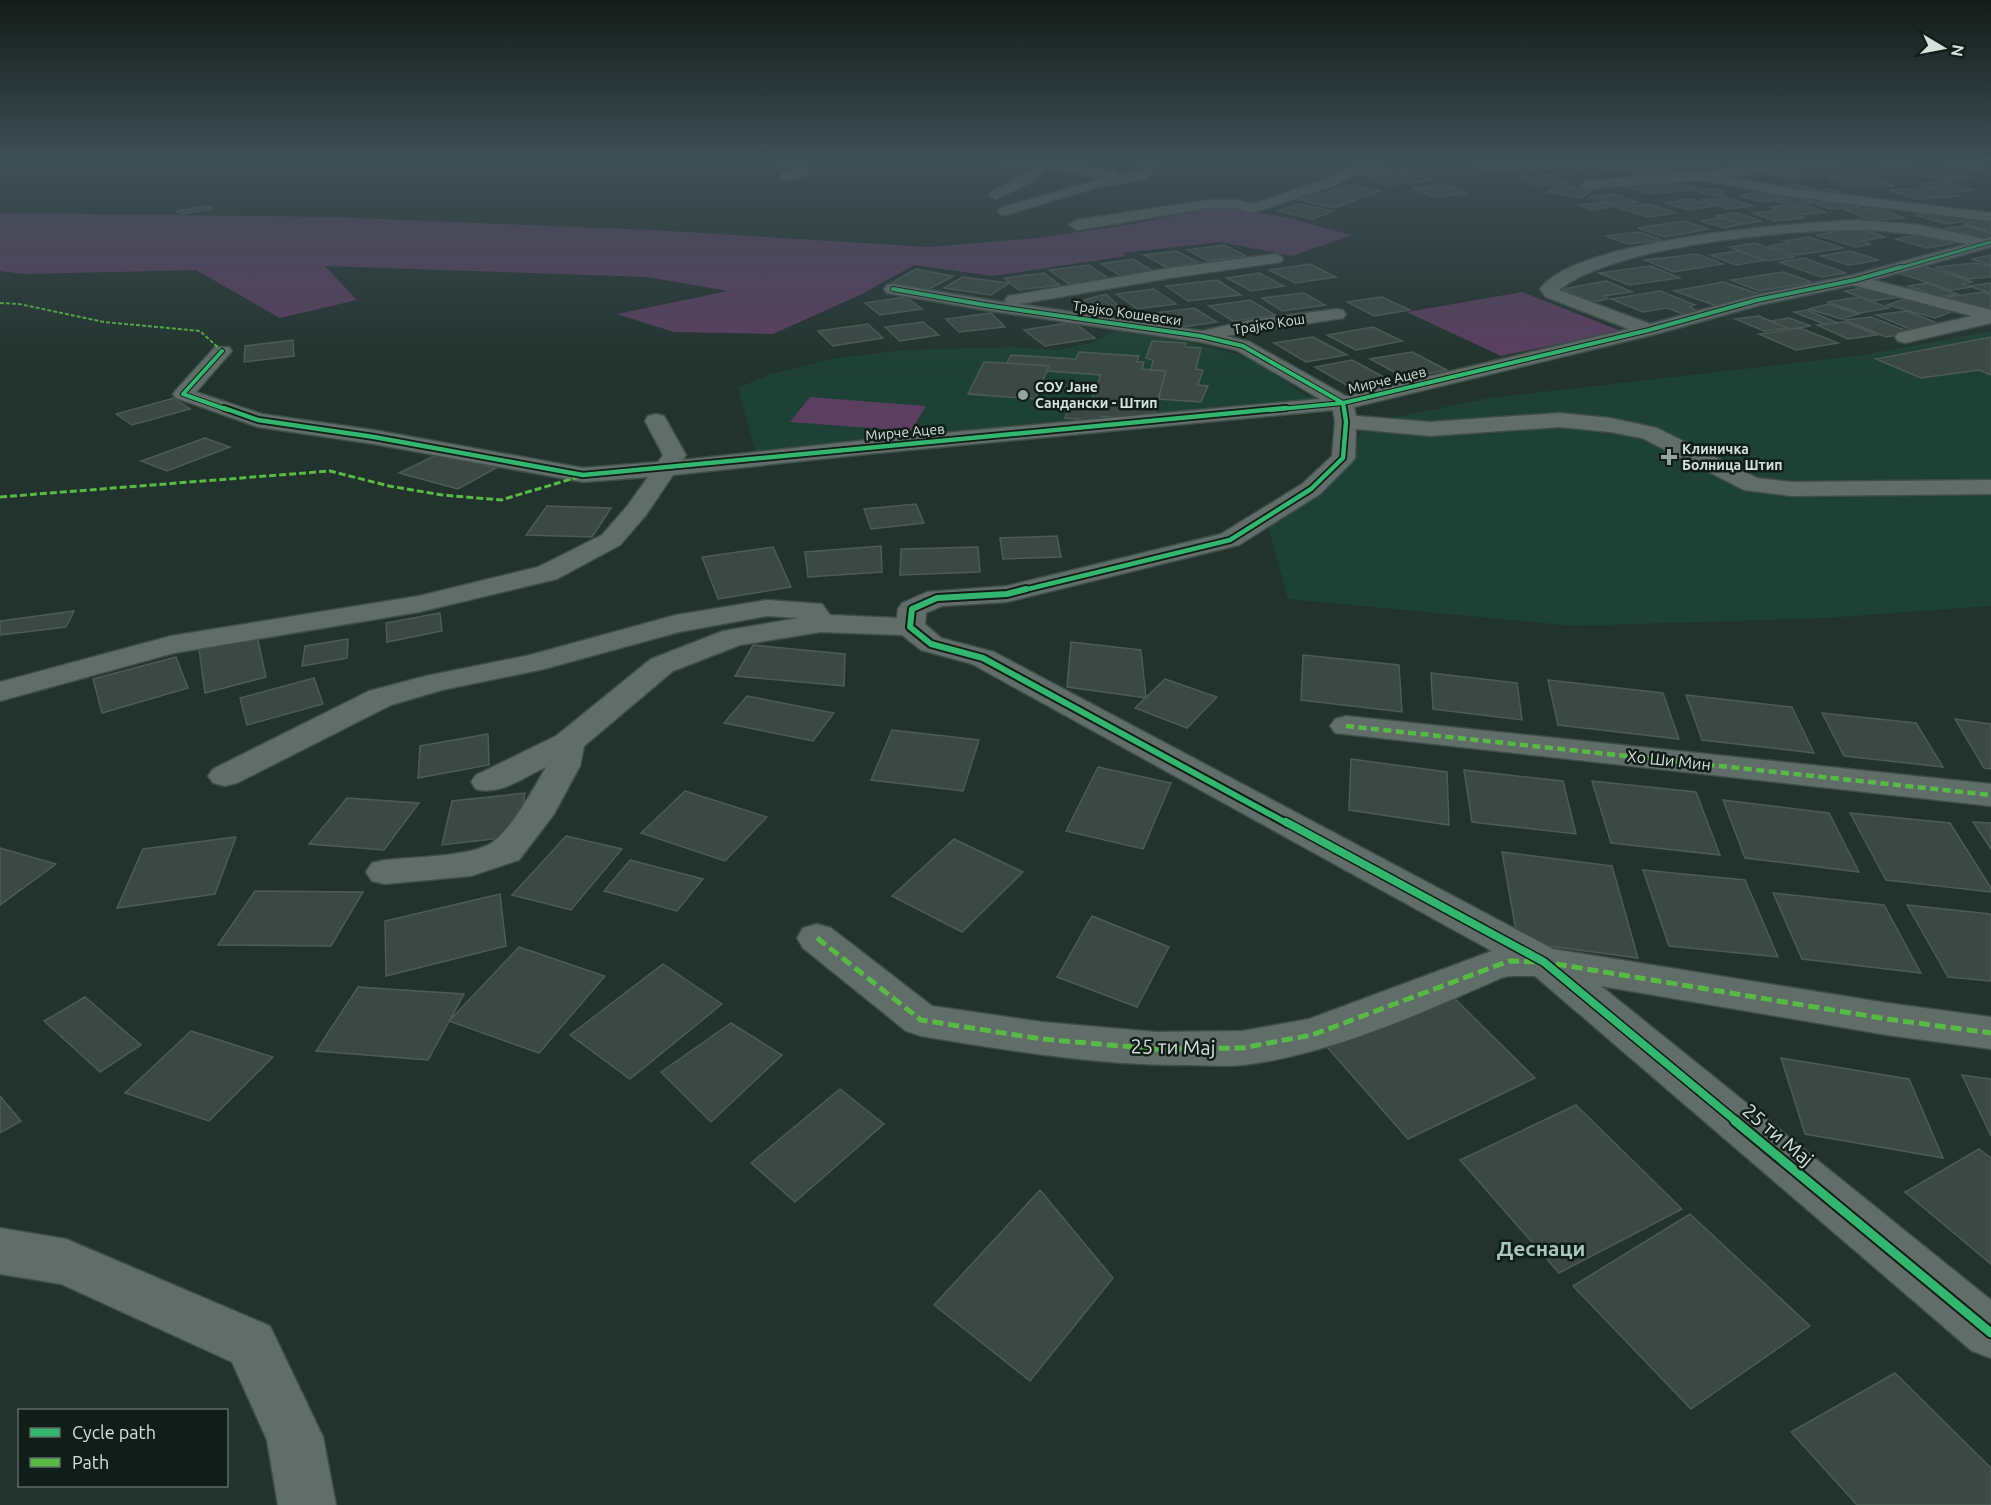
<svg xmlns="http://www.w3.org/2000/svg" width="1991" height="1505" viewBox="0 0 1991 1505" font-family="Ubuntu,sans-serif">
  <style>
    .built { fill: #1d4134 }
    .green { fill: #5b3e60 }
    .building { fill: #3b4843; stroke: #4d5b55; stroke-width: 1.5 }
    .lines { fill: none; stroke-linecap: round; stroke-linejoin: round }
    .minor-casing { stroke: #3f4d48; stroke-width: 3 }
    .minor { fill: #616d68; fill-rule: evenodd }
    .quiet-far3 { stroke: #58b947; stroke-width: 2; stroke-dasharray: 4 2; stroke-linecap: butt }
    .quiet-far2 { stroke: #58b947; stroke-width: 3; stroke-dasharray: 7 3; stroke-linecap: butt }
    .quiet-far1 { stroke: #58b947; stroke-width: 4.5; stroke-dasharray: 8 4.5; stroke-linecap: butt }
    .quiet { stroke: #58b947; stroke-width: 5; stroke-dasharray: 11 5; stroke-linecap: butt }
    .cycleway-far5-casing { stroke: #111d18; stroke-width: 4.5 }
    .cycleway-far4-casing { stroke: #111d18; stroke-width: 6 }
    .cycleway-far3-casing { stroke: #111d18; stroke-width: 8 }
    .cycleway-far2-casing { stroke: #111d18; stroke-width: 10 }
    .cycleway-far1-casing { stroke: #111d18; stroke-width: 11 }
    .cycleway-casing { stroke: #111d18; stroke-width: 13 }
    .cycleway-far5 { stroke: #33b770; stroke-width: 3 }
    .cycleway-far4 { stroke: #33b770; stroke-width: 4 }
    .cycleway-far3 { stroke: #33b770; stroke-width: 4.5 }
    .cycleway-far2 { stroke: #33b770; stroke-width: 6 }
    .cycleway-far1 { stroke: #33b770; stroke-width: 8 }
    .cycleway { stroke: #33b770; stroke-width: 9 }
    .poi-dot { fill: #94a59e; stroke: #111d18; stroke-width: 2 }
    .labels { text-anchor: middle; stroke-width: 5; stroke-linejoin: round; paint-order: stroke }
    .far-street-label { font-size: 14px; fill: #d2e3db; stroke: #111d18 }
    .far-poi-label { font-size: 14px; font-weight: bold; fill: #d2e3db; stroke: #111d18; text-anchor: start }
    .street-label { font-size: 16px; fill: #d2e3db; stroke: #111d18 }
    .near-street-label { font-size: 20px; fill: #d2e3db; stroke: #111d18 }
    .near-neighbourhood-label { font-size: 21px; font-weight: bold; fill: #a6c7b9; stroke: #111d18 }
  </style>
  <rect width="100%" height="100%" fill="#22322c"/>
  <path class="built" d="M1118,330L1187,342L1237,354L1269,370L1317,403L780,453L755,451L738,388L768,375L830,359L903,350L1012,347L1057,350L1091,343Z
    M1991,331V606L1827,618L1573,626L1288,599L1268,526L1327,490L1367,423L1489,398L1864,355Z"/>
  <path class="green" d="M1223,206L1288,218L1352,235L1292,256L1220,242L1122,253L1126,256L993,276L914,265L862,294L773,334L674,332L617,314L728,291L647,277L325,266L357,300L280,318L196,270L25,274L0,271V213L331,217L652,230L929,247L1037,238L1133,224Z
    M1522,292L1621,331L1501,356L1407,312Z
    M810,397L926,406L911,431L790,422Z"/>
  <path class="building" d="M1398,158H1430L1438,161L1411,163Z
    M1716,158H1743L1761,163L1741,165Z
    M1743,158H1779L1784,159L1761,163Z
    M1935,158H1977L1984,160L1950,162Z
    M1893,159L1914,165L1893,167L1872,161Z
    M1546,160L1568,167L1536,171L1514,164Z
    M1699,162L1721,168L1703,171L1683,164Z
    M1964,162L1988,169L1963,170L1939,163Z
    M1500,163L1517,169L1493,172L1475,166Z
    M1678,163L1700,170L1687,171L1695,174L1681,175L1652,166Z
    M1593,164L1616,171L1588,174L1568,167Z
    M1644,164L1668,171L1637,175L1613,167Z
    M1399,167L1433,180L1389,185L1356,172Z
    M1795,168L1822,176L1792,179L1760,172Z
    M1933,170L1971,178L1951,182L1914,173Z
    M1550,175L1570,183L1538,186L1519,178Z
    M1827,177H1877L1895,186H1844Z
    M1675,182L1697,189L1672,192L1650,185Z
    M1945,182L1975,190L1951,193L1921,184Z
    M1794,184L1823,191L1826,189L1837,190L1843,196L1811,192L1785,186Z
    M1349,185L1380,191L1357,199L1327,192Z
    M1446,185L1468,193L1434,197L1413,188Z
    M1559,185L1593,190L1582,198L1547,192Z
    M1650,185L1672,192L1648,194L1626,187Z
    M1699,188L1723,190L1724,196L1699,193Z
    M1925,188L1943,190L1960,196L1916,199L1889,190Z
    M1764,192L1786,199L1762,202L1740,195Z
    M1322,193L1355,201L1333,208L1299,200Z
    M1615,194L1638,203L1616,206L1590,197Z
    M1726,197L1753,206L1728,209L1702,200Z
    M1795,197L1815,202L1794,206L1773,200Z
    M1690,199L1713,206L1689,210L1665,203Z
    M1603,202L1616,206L1591,210L1578,205Z
    M1840,202L1861,207L1829,209L1814,203Z
    M1299,204L1334,211L1313,219L1278,211Z
    M1649,204L1676,213L1647,217L1618,208Z
    M1790,205L1796,207L1808,206L1826,212L1796,215L1805,218L1775,221L1752,213L1779,210L1770,207Z
    M208,206L213,209L181,214L176,211Z
    M1878,208L1905,218L1872,220L1845,210Z
    M1940,212L1972,220L1947,224L1915,215Z
    M1737,213L1762,221L1743,224L1715,216Z
    M1720,218L1743,224L1724,228L1701,221Z
    M1980,220L1991,223V231L1963,224Z
    M1684,221L1709,229L1665,237L1638,228Z
    M1966,226L1991,233V238L1980,240L1940,229Z
    M1857,228L1886,237L1861,241L1871,244L1856,247L1816,235Z
    M1639,232L1662,240L1628,244L1605,236Z
    M1923,234L1955,243L1927,248L1895,239Z
    M1809,237L1843,248L1796,255L1769,246L1789,243L1784,241Z
    M1755,243L1795,257L1768,261L1729,247Z
    M1224,245L1246,256L1208,261L1187,250Z
    M1176,251L1200,263L1168,268L1144,255Z
    M1738,251L1765,260L1736,265L1710,255Z
    M1850,251L1879,260L1849,265L1820,256Z
    M1697,254L1723,264L1673,272L1645,260Z
    M1991,255V265L1971,259Z
    M1804,258L1846,273L1821,277L1779,262Z
    M1133,259L1153,271L1121,276L1101,264Z
    M1976,263L1991,266V277L1968,279L1935,267Z
    M1310,264L1336,277L1295,283L1269,270Z
    M1089,265L1110,279L1069,284L1049,270Z
    M1650,266L1680,278L1629,285L1599,273Z
    M1924,266L1973,282L1962,284L1972,287L1951,290L1892,271Z
    M916,269L953,276L929,289L891,283Z
    M1783,272L1812,282L1759,291L1731,280Z
    M1044,273L1060,285L1019,290L1004,278Z
    M1259,273L1284,286L1251,291L1227,278Z
    M962,277L1009,283L991,295L944,288Z
    M1217,280L1241,295L1188,301L1166,286Z
    M1606,281L1632,292L1604,296L1608,299L1593,302L1562,289Z
    M1723,282L1763,295L1714,305L1674,291Z
    M1927,283L1957,294L1938,297L1908,286Z
    M1991,283V293L1969,286Z
    M1872,287L1900,297L1871,301L1844,291Z
    M1154,289L1176,304L1137,309L1116,294Z
    M1660,291L1695,305L1689,307L1700,312L1683,314L1667,308L1643,312L1611,299Z
    M1984,292L1991,295V311L1947,297Z
    M1304,293L1325,305L1282,311L1262,298Z
    M1106,294L1122,309L1095,312L1073,303Z
    M906,297L922,309L880,315L865,303Z
    M1382,297L1410,310L1374,316L1347,302Z
    M1860,297L1889,308L1860,313L1827,302Z
    M1911,297L1959,309L1935,318L1887,305Z
    M1250,300L1275,315L1233,321L1209,306Z
    M1828,304L1859,314L1841,319L1809,309Z
    M1194,308L1217,322L1175,328L1154,313Z
    M1807,310L1838,323L1824,324L1794,312Z
    M1907,311L1942,325L1910,329L1876,315Z
    M991,313L1005,327L959,332L946,319Z
    M1759,316L1770,321L1788,328L1764,331L1735,319Z
    M1871,317L1912,333L1886,337L1845,320Z
    M1789,318L1811,326L1791,329L1770,321Z
    M923,322L939,335L900,341L885,327Z
    M1073,322L1095,338L1045,346L1024,330Z
    M1845,322L1877,335L1848,339L1817,325Z
    M868,324L883,338L833,346L818,331Z
    M1373,327L1402,341L1356,350L1327,335Z
    M1800,328L1838,343L1796,350L1759,334Z
    M1313,337L1347,355L1306,362L1274,343Z
    M1991,337V375L1979,370L1921,378L1876,359Z
    M293,340L294,356L244,362L245,346Z
    M1152,341L1185,343L1186,347L1201,348L1196,369L1203,370L1198,385L1208,386L1201,402L1158,399L1166,371L1151,370L1153,360L1146,358Z
    M1079,352L1139,356L1137,362H1144L1142,369L1166,371L1153,420L1101,416L1100,421L1065,418L1071,405L1089,406L1101,375L1047,371L1049,366L1007,363L1011,355L1076,359Z
    M1412,352L1447,370L1405,378L1370,359Z
    M1352,360L1389,380L1350,387L1315,367Z
    M984,362L1007,363L1049,366L1035,399L968,394Z
    M174,398L190,409L132,425L116,414Z
    M205,438L230,447L167,471L141,461Z
    M438,454L496,468L458,489L399,473Z
    M916,504L924,523L871,529L864,509Z
    M547,506L611,508L592,537L526,535Z
    M1057,536L1061,557L1003,559L1000,538Z
    M881,546L882,572L808,577L805,552Z
    M773,547L791,587L718,599L702,557Z
    M978,547L980,572L900,575L901,549Z
    M74,611L66,627L0,635V621Z
    M440,613L442,631L387,642L386,623Z
    M257,636L266,677L205,693L199,649Z
    M348,639L347,658L302,666L305,646Z
    M1071,642L1141,650L1146,698L1067,687Z
    M753,645L845,654L844,686L735,676Z
    M1303,655L1399,665L1402,712L1301,700Z
    M176,657L188,688L102,713L93,679Z
    M1431,673L1517,683L1522,720L1433,709Z
    M314,678L323,704L247,725L240,698Z
    M1165,679L1217,697L1187,728L1135,708Z
    M1548,680L1663,693L1679,739L1558,725Z
    M1686,695L1792,707L1814,753L1702,740Z
    M747,696L834,713L813,741L724,723Z
    M1822,713L1916,723L1943,767L1844,756Z
    M1955,719L1991,724V769L1984,768Z
    M892,730L979,740L963,791L871,780Z
    M488,734L489,765L418,778L420,746Z
    M1351,759L1447,772L1449,825L1349,810Z
    M1098,767L1171,783L1143,849L1066,831Z
    M1464,770L1563,781L1576,834L1472,822Z
    M1592,781L1696,792L1720,855L1611,843Z
    M685,791L767,817L725,861L641,833Z
    M525,793L518,836L442,845L452,801Z
    M347,798L419,803L384,850L309,844Z
    M1723,800L1829,813L1859,872L1745,858Z
    M1850,813L1950,823L1991,888V892L1886,880Z
    M1973,822L1991,823V849Z
    M566,836L622,849L571,910L512,895Z
    M236,837L215,894L117,908L143,849Z
    M954,839L1023,872L962,932L892,896Z
    M0,848L56,864L0,905Z
    M1502,852L1612,866L1638,958L1518,942Z
    M630,860L703,879L677,911L604,891Z
    M1643,870L1745,880L1778,957L1669,946Z
    M255,891L363,892L331,946L218,945Z
    M1773,893L1884,905L1921,973L1802,959Z
    M500,894L506,946L386,976L385,921Z
    M1907,905L1991,914V981L1948,977Z
    M1092,916L1169,947L1137,1007L1057,977Z
    M519,947L605,976L539,1053L449,1021Z
    M663,964L722,1004L630,1079L570,1035Z
    M358,987L464,994L428,1060L316,1051Z
    M1450,994L1535,1078L1408,1139L1327,1047Z
    M85,997L141,1045L100,1072L44,1021Z
    M731,1023L782,1055L711,1122L661,1072Z
    M191,1031L273,1057L209,1121L125,1093Z
    M1781,1058L1909,1079L1943,1158L1805,1134Z
    M1962,1075L1991,1079V1136Z
    M840,1089L884,1124L795,1202L751,1163Z
    M0,1096L21,1121L0,1133Z
    M1576,1105L1682,1209L1559,1273L1460,1160Z
    M1979,1149L1991,1158V1264L1905,1192Z
    M1040,1190L1113,1278L1030,1381L934,1305Z
    M1690,1214L1810,1326L1691,1409L1573,1286Z
    M1895,1373L1991,1468V1505H1857L1791,1432Z"/>
  <g class="lines">
    <defs>
      <path id="minor" d="M765,158H783L809,170L805,176L787,180L782,179L780,176L782,173L792,171Z
        M997,158H1029L1112,171L1117,172L1118,176L1137,173L1149,158H1162L1146,179L1096,188L1005,215L1000,214L998,211L1000,208L1105,178L1046,168L1030,183L996,199L989,195L991,192L1020,177L1032,166L1003,162Z
        M1372,158H1389L1333,186L1252,213L1236,208H1208L1077,230L1069,225L1077,220L1208,200H1237L1252,204L1323,180Z
        M1477,158H1656L1658,160L1651,164L1549,162L1482,164L1477,163Z
        M1807,158H1843L1837,162L1727,177L1788,188L1991,213V221L1788,196L1701,180L1587,189L1580,185L1587,181L1701,172Z
        M1858,220L1920,225L1985,239L1991,237V247L1873,280L1991,310V323L1905,343L1898,341L1895,337L1898,333L1972,316L1853,285L1760,305L1656,334L1354,407L1356,416L1430,422L1560,413L1610,418L1657,428L1757,478L1791,482L1991,480V494L1791,496L1744,490L1642,438L1610,432L1560,427L1430,436L1356,429L1355,458L1351,463L1320,494L1239,545L1007,602L942,606L926,613L925,624L941,638L994,652L1553,949L1887,1003L1991,1017V1049L1887,1035L1601,986L1991,1300V1358L1972,1351L1535,976H1509L1501,978C1422,1013 1329,1055 1243,1065C1226,1067 1209,1065 1193,1065C1101,1066 1011,1051 921,1036L906,1031L803,948L797,938L803,928L817,924L831,928L932,1006L1042,1022L1156,1032L1242,1031L1309,1019L1492,951L972,664L921,650L902,635L821,632L740,645L673,671L584,746L580,766L554,814L519,860L471,876L385,884L372,881L366,872L372,863L385,860C411,857 473,857 493,842C512,828 534,788 546,767C524,777 500,796 476,789L471,782L476,775L556,736L651,659L723,631L799,618L767,616L679,632L544,669L442,690L391,705L237,783L225,786L213,783L208,776L213,769L369,691L426,676L530,655L676,615L767,600L822,604L830,615L897,618L898,609L902,603L927,592L1007,586L1221,534L1302,484L1332,456L1335,422L1333,410L867,454L673,475L646,515L620,545L557,579L419,612L174,653L0,701V682L171,636L419,596L538,567L602,535L628,505L648,477L583,482L374,444L258,427L176,398L173,394L176,390L215,347H229L232,351L196,392L262,414L374,430L583,468L658,462L663,455L645,421L648,416L656,414L664,416L667,421L686,455L683,460L867,440L1320,399L1236,350L1201,342L985,310L887,293L884,289L887,285L893,284L1007,303L1005,300L1008,296L1014,295L1170,268L1275,254L1281,256L1283,259L1281,262L1170,278L1019,304L1202,331L1251,320L1337,309L1343,310L1346,314L1343,318L1337,319L1226,336L1250,342L1346,396L1629,329L1546,297L1540,289C1575,239 1796,223 1858,220ZM1874,230L1920,235L1967,244L1853,275L1757,295L1650,324L1559,290C1617,244 1798,228 1874,230Z
        M1346,716L1991,784V806L1335,733L1330,726L1335,719Z
        M0,1228L66,1239L270,1326L323,1437L336,1505H278L267,1440L232,1362L61,1284L0,1274Z"/>
    </defs>
    <use href="#minor" class="minor-casing"/>
    <use href="#minor" class="minor"/>
    <path class="quiet-far3" d="M0,303L19,304L104,322L200,331L222,351"/>
    <path class="quiet-far2" d="M0,497L330,471L389,486L442,495L501,500L578,477"/>
    <path class="quiet-far1" d="M1346,726L1991,795"/>
    <path class="quiet" d="M817,938L921,1020L1042,1039L1156,1049L1242,1048L1312,1035L1509,961L1544,962L1887,1019L1991,1033"/>
    <defs>
      <path id="cycleway-far5" d="M1896,269L1991,242"/>
      <path id="cycleway-far4" d="M893,289L985,305L1201,336L1243,346L1343,403L1344,410
        M222,351L183,394L228,410
        M1270,410L1343,403L1649,330L1757,300L1855,280L1901,267"/>
      <path id="cycleway-far3" d="M224,408L258,420L374,437L583,475L1286,408
        M1020,591L1230,540L1311,489L1343,458L1346,422L1344,408"/>
      <path id="cycleway-far2" d="M1026,589L1007,594L937,598L912,609L910,627L931,644L983,658L1288,824"/>
      <path id="cycleway-far1" d="M1286,822L1544,962L1737,1122"/>
      <path id="cycleway" d="M1735,1121L1991,1333"/>
    </defs>
    <use href="#cycleway-far5" class="cycleway-far5-casing"/>
    <use href="#cycleway-far4" class="cycleway-far4-casing"/>
    <use href="#cycleway-far3" class="cycleway-far3-casing"/>
    <use href="#cycleway-far2" class="cycleway-far2-casing"/>
    <use href="#cycleway-far1" class="cycleway-far1-casing"/>
    <use href="#cycleway" class="cycleway-casing"/>
    <use href="#cycleway-far5" class="cycleway-far5"/>
    <use href="#cycleway-far4" class="cycleway-far4"/>
    <use href="#cycleway-far3" class="cycleway-far3"/>
    <use href="#cycleway-far2" class="cycleway-far2"/>
    <use href="#cycleway-far1" class="cycleway-far1"/>
    <use href="#cycleway" class="cycleway"/>
  </g>
  <linearGradient id="sky" x2="0" y2="1"><stop stop-color="#131c18"/><stop offset="0.43" stop-color="#3e4f56"/><stop offset="1" stop-color="#3e4f56" stop-opacity="0"/></linearGradient>
  <rect width="1991" height="369" fill="url(#sky)"/>
  <g class="poi-dot">
    <circle cx="1023" cy="395" r="6"/>
    <path d="M1666 448h6v6h6v6h-6v6h-6v-6h-6v-6h6z"/>
  </g>
  <g class="labels">
    <g class="far-street-label">
      <text transform="translate(1127 313) rotate(8)" y="5">Трајко Кошевски</text>
      <text transform="translate(1269 324) rotate(-9)" y="5">Трајко Кош</text>
      <text transform="translate(1387 380) rotate(-13)" y="5">Мирче Ацев</text>
      <text transform="translate(905 432) rotate(-5)" y="5">Мирче Ацев</text>
    </g>
    <g class="far-poi-label">
      <text x="1035" y="392">СОУ Јане<tspan x="1035" dy="16">Сандански - Штип</tspan></text>
      <text x="1682" y="454">Клиничка<tspan x="1682" dy="16">Болница Штип</tspan></text>
    </g>
    <g class="street-label">
      <text transform="translate(1669 760) rotate(6)" y="6">Хо Ши Мин</text>
    </g>
    <g class="near-street-label">
      <text transform="translate(1173 1047) rotate(1)" y="7">25 ти Мај</text>
      <text transform="translate(1778 1135) rotate(40)" y="7">25 ти Мај</text>
    </g>
    <g class="near-neighbourhood-label">
      <text x="1541" y="1256">Деснаци</text>
    </g>
  </g>
  <rect x="18" y="1409" width="210" height="78" fill="#111d18" stroke="#5e6c66" stroke-width="1.5"/>
  <rect x="30" y="1428" width="30" height="9" fill="#33b770" stroke="#5e6c66" stroke-width="1.5"/>
  <text x="72" y="1439" font-size="18" fill="#d2e3db">Cycle path</text>
  <rect x="30" y="1458" width="30" height="9" fill="#58b947" stroke="#5e6c66" stroke-width="1.5"/>
  <text x="72" y="1469" font-size="18" fill="#d2e3db">Path</text>
  <g transform="translate(1943 48) rotate(100)" stroke="#111d18" stroke-width="4.5" paint-order="stroke">
  <path d="M0-4.5L10 22L0 15L-10 22Z" fill="#d2e3db"/>
  <text y="-9" font-size="16" font-weight="bold" text-anchor="middle" fill="#d2e3db">N</text>
  </g>
</svg>
